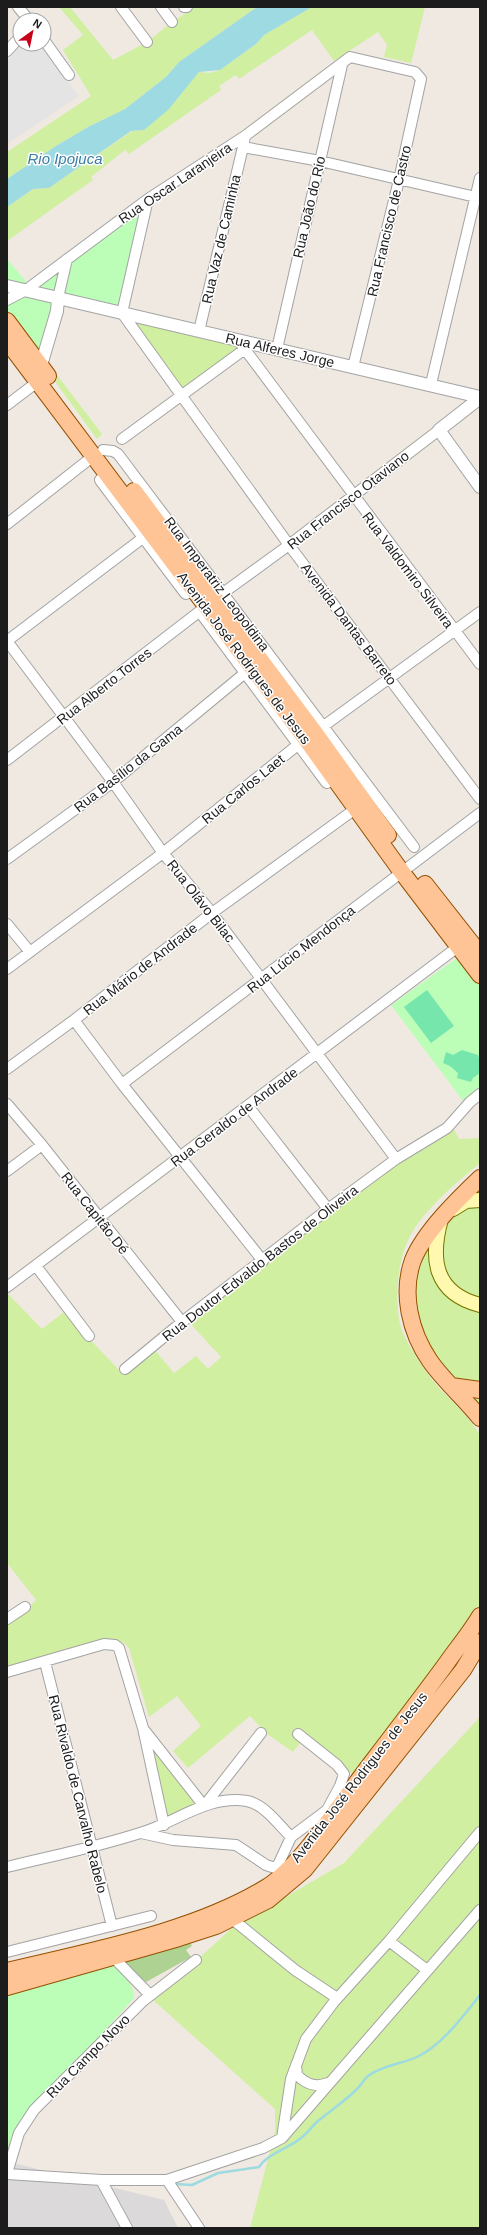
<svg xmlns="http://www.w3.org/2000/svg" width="487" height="2235" viewBox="0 0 487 2235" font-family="Helvetica,sans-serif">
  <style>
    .residential { fill: #dbd9d9 }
    .grass { fill: #d1efa1 }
    .forest { fill: #add291 }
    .park { fill: #bcfeb8 }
    .pitch { fill: #77e6ad }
    .parking { fill: #e4e4e4 }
    .water { fill: #9ddae1 }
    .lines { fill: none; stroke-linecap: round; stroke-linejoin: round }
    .stream { stroke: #9ddae1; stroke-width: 2.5 }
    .minor-casing { stroke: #a3a3a3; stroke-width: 12 }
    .tertiary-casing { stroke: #a3a3a3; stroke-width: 14 }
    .secondary-casing { stroke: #777500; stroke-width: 16 }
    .primary-casing { stroke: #955100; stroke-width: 18 }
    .minor { stroke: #fff; stroke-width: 10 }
    .tertiary { stroke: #fff; stroke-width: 12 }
    .secondary { stroke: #fff9af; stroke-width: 14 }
    .primary { stroke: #ffc496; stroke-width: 16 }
    .labels { text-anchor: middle; stroke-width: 3; stroke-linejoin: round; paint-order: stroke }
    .street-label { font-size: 14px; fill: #1c1c1c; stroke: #fff }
    .water-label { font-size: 15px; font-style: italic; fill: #3b7da5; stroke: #fff }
  </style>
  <rect width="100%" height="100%" fill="#efe9e1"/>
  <path class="residential" d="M13,2163L164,2200L178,2228H7V2183Z"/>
  <path class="grass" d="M59,7H70L113,60L147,42L172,22L183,15L191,7H257L179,62L166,77L125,109L88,127L56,146L7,179V152L91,96L63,50L83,35Z
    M312,7H425L411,63L384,57L387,45L378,32L334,61L312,30L239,79L236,75L219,86L221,90L129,154L125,150L91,177L93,180L7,241V207L33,189L49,188L132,131L144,130L199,72L209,73L220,70L256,44L264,35Z
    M132,319L235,343L240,349L181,392Z
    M57,375L102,434L97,439L56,383Z
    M452,1126L459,1139L480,1138V1163C454,1185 425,1208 409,1238C397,1261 393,1310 403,1333C409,1346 417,1359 425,1370C441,1394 466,1411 480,1435V1605L472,1621L354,1776L306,1735L293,1752L267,1734L250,1716L188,1768L173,1751L201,1726L177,1696L149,1717L129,1648L123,1642L114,1641L7,1670V1623L26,1610L36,1600L7,1563V1293L42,1329L64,1312L121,1372L153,1348L174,1373L196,1356L208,1369L221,1357L188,1321L329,1211Z
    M480,1178V1418L451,1386L408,1303L430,1234Z
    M480,1717V2228H250L275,2132V2109L153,2000L232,1928L344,1863Z
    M150,1738L200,1805L166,1821Z"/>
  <path class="forest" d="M190,1942L192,1946L186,1950L191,1957L146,1982L126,1966L123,1957Z"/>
  <path class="park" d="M141,205L119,310L60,297L69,259Z
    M7,259L30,286L7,285Z
    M66,261L57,297L28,290Z
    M26,291L57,298L40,365L7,319V304Z
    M457,958L475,977L480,986V1089L464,1102L391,1005Z
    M107,1959C117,1969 135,1982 134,1998L74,2065L30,2110L7,2163V1987Z"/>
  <path class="pitch" d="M427,990L454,1026L431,1043L404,1007Z
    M462,1050L478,1055L480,1061V1073L473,1078L471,1082L457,1078L458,1073L450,1066L443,1063L446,1052L453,1055Z"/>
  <path class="parking" d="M22,44H40L79,96L7,144V58Z"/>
  <path class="water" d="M257,7H312L264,35L256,44L220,70L199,72L168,110L144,130L131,131L49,188L33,189L7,207V179L56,146L88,127L125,109L166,77L179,62Z"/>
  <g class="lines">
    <path class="stream" d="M175,2184L192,2185L218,2173L259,2167C268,2153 288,2149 301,2138C308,2133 312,2126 318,2121C331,2110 344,2102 356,2090C361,2086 363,2080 368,2076C382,2065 403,2064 419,2056C443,2044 463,2016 480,1995"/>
    <defs>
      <path id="minor" d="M18,7L29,20
        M121,7L147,42
        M161,7L172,22
        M184,7H187
        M44,40L69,75
        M7,51L20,37
        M245,136L243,147L320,161L480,198
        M148,199L122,313L289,545L480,799
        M58,298L67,259
        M7,300L26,290L148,199L245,136L350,57L415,72L421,79L399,180L353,367
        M199,331L243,147
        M238,340L480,664
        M277,349L342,65
        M431,384L480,178
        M7,405L32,386
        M122,439L245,349
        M103,450L113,451L118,454L414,847
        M7,524L87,461
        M219,596L289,545L439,430
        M7,641L113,782L163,853L212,913L396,1159
        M7,641L144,537
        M7,760L200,611
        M7,859L113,782L245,673
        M7,924L30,952
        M7,969L163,853L299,744L480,612
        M74,1020L122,1084L263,1261
        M7,1069L74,1020L212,913L351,812
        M122,1084L480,813
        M7,1104L42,1145L182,1322
        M248,1106L328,1209
        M7,1171L42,1145
        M36,1266L89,1336
        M7,1287L459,946
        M125,1369L182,1322L328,1209L396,1159L447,1128L470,1102L480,1094
        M7,1619L25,1607
        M45,1662L112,1926
        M7,1672L104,1644L115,1645L119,1648L143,1728L164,1825
        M145,1731L204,1806L261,1733
        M141,1833L173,1840L236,1845L266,1865L275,1868L279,1863L291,1837L327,1810L340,1786L344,1774L337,1765L298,1734
        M7,1867C52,1856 97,1847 140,1833C175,1823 209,1794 247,1801C264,1804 279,1825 291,1837
        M231,1918L295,1970L337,1998
        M389,1941L427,1970
        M7,1952L151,1916
        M113,1957L150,1995
        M296,2065L297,2075C306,2084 315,2088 328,2083
        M282,2138L480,1910
        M7,2173L19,2133L34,2110L143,2001L196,1960
        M7,2174L101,2180H167L263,2148L282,2138L291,2079L306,2039L334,2002L389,1941L480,1832
        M101,2180L127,2228
        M167,2180L199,2228"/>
      <path id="tertiary" d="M7,286L480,397
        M39,372L57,311L58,298
        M480,398L439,430L480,487
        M101,480L186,593
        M201,612L327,782"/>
      <path id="secondary" d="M453,1209L466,1201L480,1200
        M441,1219C430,1259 434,1293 480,1305"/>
      <path id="primary" d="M7,321L48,376
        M7,341L306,739L401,871L480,975
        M134,491L315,733L388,835
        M425,884L480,954
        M480,1178C459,1198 424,1232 413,1260C401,1293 410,1332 430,1361C444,1381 464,1398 480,1418
        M451,1386L480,1390
        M7,1971C90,1951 194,1932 267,1887C302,1865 343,1800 369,1766C395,1732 421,1698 446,1664C457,1648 470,1633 480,1616
        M7,1987L179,1938L216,1926L268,1900L305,1869L463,1670L480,1642"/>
    </defs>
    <use href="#minor" class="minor-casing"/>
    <use href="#tertiary" class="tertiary-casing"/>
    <use href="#secondary" class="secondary-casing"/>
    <use href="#primary" class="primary-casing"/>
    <use href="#minor" class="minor"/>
    <use href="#tertiary" class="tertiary"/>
    <use href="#secondary" class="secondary"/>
    <use href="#primary" class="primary"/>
  </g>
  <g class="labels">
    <g class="street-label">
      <text transform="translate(175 183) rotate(-34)" y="5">Rua Oscar Laranjeira</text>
      <text transform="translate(309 207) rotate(-77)" y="5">Rua João do Rio</text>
      <text transform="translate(389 221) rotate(-77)" y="5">Rua Francisco de Castro</text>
      <text transform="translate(221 239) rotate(-77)" y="5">Rua Vaz de Caminha</text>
      <text transform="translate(280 350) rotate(13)" y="5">Rua Alferes Jorge</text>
      <text transform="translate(348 500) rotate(-38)" y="5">Rua Francisco Otaviano</text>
      <text transform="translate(408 570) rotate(53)" y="5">Rua Valdomiro Silveira</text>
      <text transform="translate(217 584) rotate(53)" y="5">Rua Imperatriz Leopoldina</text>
      <text transform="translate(349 624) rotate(53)" y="5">Avenida Dantas Barreto</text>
      <text transform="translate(244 658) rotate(53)" y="5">Avenida José Rodrigues de Jesus</text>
      <text transform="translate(104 686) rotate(-38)" y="5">Rua Alberto Torres</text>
      <text transform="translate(128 768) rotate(-38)" y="5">Rua Basílio da Gama</text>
      <text transform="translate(243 789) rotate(-39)" y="5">Rua Carlos Laet</text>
      <text transform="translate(201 901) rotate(52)" y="5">Rua Olávo Bilac</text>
      <text transform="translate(301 949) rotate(-38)" y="5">Rua Lúcio Mendonça</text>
      <text transform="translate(140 969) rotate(-38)" y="5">Rua Mário de Andrade</text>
      <text transform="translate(234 1117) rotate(-37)" y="5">Rua Geraldo de Andrade</text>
      <text transform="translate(95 1213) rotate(52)" y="5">Rua Capitão Dé</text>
      <text transform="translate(260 1263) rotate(-38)" y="5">Rua Doutor Edvaldo Bastos de Oliveira</text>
      <text transform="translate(359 1777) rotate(-52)" y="5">Avenida José Rodrigues de Jesus</text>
      <text transform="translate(78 1794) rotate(76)" y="5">Rua Rivaldo de Carvalho Rabelo</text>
      <text transform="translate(88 2056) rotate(-45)" y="5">Rua Campo Novo</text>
    </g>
    <g class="water-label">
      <text x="65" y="164">Rio Ipojuca</text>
    </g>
  </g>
  <rect width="487" height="2235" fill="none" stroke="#1c1c1c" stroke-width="16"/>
  <g transform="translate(32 32) rotate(33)"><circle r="19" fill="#ffffff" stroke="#a4a4a4"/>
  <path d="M0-3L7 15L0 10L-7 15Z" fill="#c9001a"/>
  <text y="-6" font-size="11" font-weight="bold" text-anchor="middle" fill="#1c1c1c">N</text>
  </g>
</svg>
